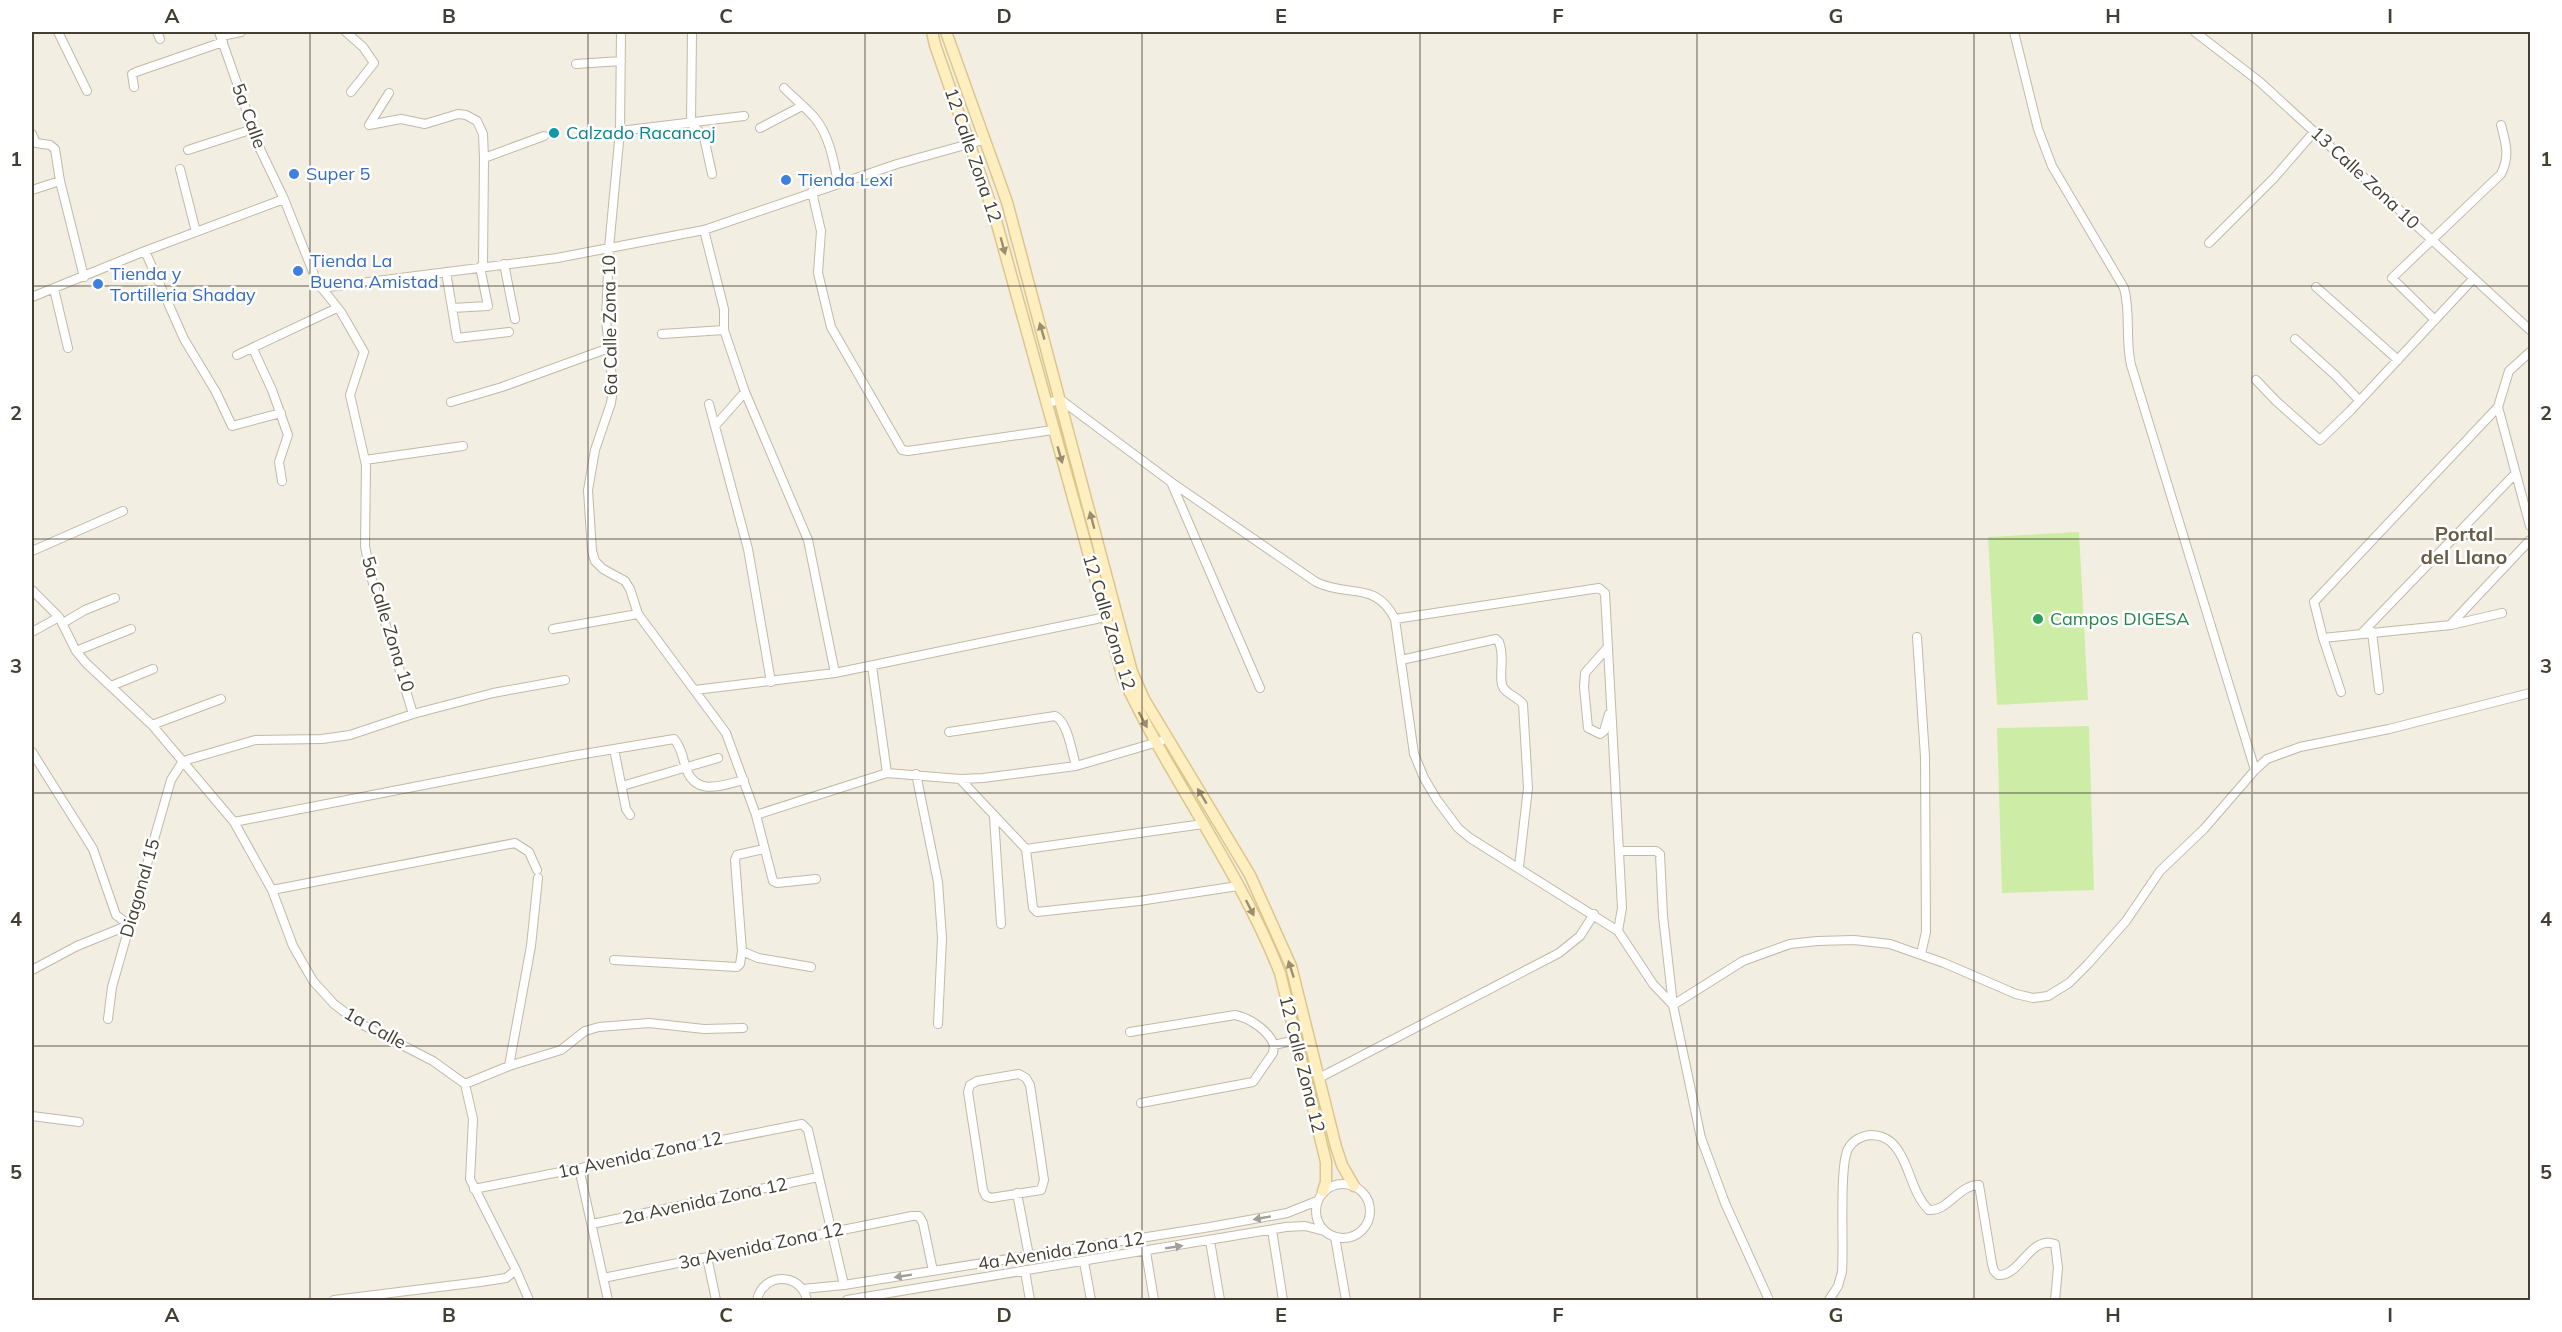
<svg xmlns="http://www.w3.org/2000/svg" width="2562" height="1332" viewBox="0 0 2562 1332" font-family="Mulish,sans-serif">
  <style>
    .pitch { fill: #cdeda6 }
    .lines { fill: none; stroke-linecap: round; stroke-linejoin: round }
    .street-casing { stroke: #c2b9a7; stroke-width: 10 }
    .secondary-casing { stroke: #dbc68e; stroke-width: 13 }
    .street { stroke: #fff; stroke-width: 8 }
    .secondary { stroke: #ffefc0; stroke-width: 10 }
    .oneway { fill: #998e72 }
    .oneway2 { fill: #a29e98 }
    .grid { fill: none; stroke: #453e32; stroke-width: 1.5; stroke-opacity: 0.55 }
    .culture-dot { fill: #0f9aa8; stroke: #fff; stroke-width: 2 }
    .shop-dot { fill: #3f7fe0; stroke: #fff; stroke-width: 2 }
    .leisure-dot { fill: #2e9e5b; stroke: #fff; stroke-width: 2 }
    .labels { text-anchor: middle; stroke-width: 5; stroke-linejoin: round; paint-order: stroke }
    .street-label { font-size: 18px; fill: #453e32; stroke: #fff }
    .culture-label { font-size: 18px; fill: #0d838f; stroke: #fff; text-anchor: start }
    .shop-label { font-size: 18px; fill: #366cbe; stroke: #fff; text-anchor: start }
    .leisure-label { font-size: 18px; fill: #27864d; stroke: #fff; text-anchor: start }
    .neighbourhood-label { font-size: 20px; font-weight: bold; fill: #695c48; stroke: #fff }
    .neatline { fill: none; stroke: #453e32; stroke-width: 2 }
    .grid-label { font-size: 20px; text-anchor: middle; font-weight: bold; fill: #453e32 }
  </style>
  <rect width="100%" height="100%" fill="#f3eee2"/>
  <path class="pitch" d="M2079,532L2088,700L1997,705L1988,537Z
    M2089,726L2094,890L2002,893L1997,728Z"/>
  <g class="lines">
    <defs>
      <path id="street" d="M58,32L87,91
        M157,32L160,39
        M219,32L260,149L284,199L317,282L341,312L364,352L350,395L366,465L365,546L370,573L413,714
        M346,32L363,47L374,63L351,92
        M621,32L620,131L609,248L606,319L613,389L611,403L595,450L588,490L592,551L595,561L603,569L625,581L630,589L638,614L726,733L756,815L773,881L777,883L816,879
        M692,32L691,123L704,137L712,174
        M2014,32L2038,129L2052,166L2124,288C2131,313 2125,339 2131,365L2255,770
        M2195,32L2260,82L2530,330
        M221,36L241,32
        M576,64L621,61
        M134,87L132,74L136,72L223,42
        M784,88C794,98 805,107 814,117C829,134 834,162 838,183
        M389,93L369,125L401,119L425,124L458,114L466,115L477,121L483,134L484,158L483,267
        M760,128L802,106
        M620,131L744,116
        M32,134L36,143L50,145L55,149L60,181L84,277
        M188,150L253,129
        M484,158L544,136
        M180,169L196,232
        M32,190L60,181
        M812,192L821,231L818,273L831,327L902,450L908,451L1053,430
        M704,230L724,309V330L745,392L808,540L835,673
        M2209,243L2274,178L2314,132
        M145,251L184,339L216,392L232,426L281,413
        M504,264L515,319
        M446,272L457,338L509,332
        M2316,287L2398,360
        M321,288L557,258L704,230L897,164L983,140
        M54,289L68,348
        M32,297L145,251L284,199
        M452,308L488,306L480,267
        M2435,320L2392,278L2501,174C2510,157 2506,143 2501,125
        M662,334L724,330
        M2295,339L2335,375L2359,400
        M253,349L272,390L288,435L279,462L282,481
        M237,355L337,308
        M2256,380L2276,401L2320,440L2350,411L2473,279
        M451,402L502,387L609,348
        M1046,403L1061,400L1171,482L1316,582C1348,598 1375,580 1395,619L1414,754L1424,778L1437,800L1458,828L1470,838L1618,931L1653,984L1673,1005
        M709,404L748,549L771,682
        M2498,407L2530,526
        M715,426L745,392
        M365,460L463,446
        M1171,482L1260,688
        M32,551L123,511
        M32,590L59,617L76,651L86,663L152,725L234,822L272,890L293,946L313,981L334,1004L359,1023L433,1061L465,1084L473,1119L470,1179L516,1270L529,1300
        M1395,619L1599,588L1605,593L1622,908L1618,931
        M63,623L85,610L115,598
        M2451,624L2530,540
        M553,629L638,614
        M32,632L59,617
        M2372,632L2379,690
        M2361,634L2515,474
        M1917,637L1925,757L1926,932L1921,954
        M2323,638L2451,625L2502,613
        M1607,648L1585,673L1584,687L1588,728L1600,734L1604,731L1609,714
        M76,651L131,629
        M1401,660L1496,639L1499,642C1505,657 1499,672 1502,685C1505,694 1518,697 1523,704L1528,788L1519,867
        M872,666L887,773
        M111,686L153,669
        M695,690L835,673L1106,617
        M2341,692L2323,638L2314,602L2498,407L2509,371L2530,352
        M152,725L221,699
        M949,732L1055,716C1068,722 1072,753 1076,766
        M614,749L626,809L630,815
        M32,752L93,849L116,915L129,925
        M183,761L255,740L322,739L350,735L413,714L493,693L565,680
        M916,774L938,882L942,938L938,1024
        M960,779L1026,849L1033,908L1037,912L1139,901L1238,886
        M622,786L718,758
        M756,815L887,773L960,779L983,778L1076,766L1161,741
        M994,817L1001,924
        M234,822L572,756L674,739C681,747 682,755 685,765C694,797 720,786 744,780
        M1026,849L1203,824
        M1619,851H1656L1660,854L1663,916L1673,1005L1701,1138L1725,1203L1769,1300
        M272,890L515,843L529,852L537,870
        M742,951L758,958L811,967
        M614,960L737,967L740,964L742,951L735,860L737,855L764,849
        M32,970L77,946L129,925
        M1673,1005L1743,961L1790,944L1817,941L1854,940L1890,944L1944,963L2016,994L2033,998L2048,996L2069,983L2088,964L2126,921L2160,871L2204,829L2255,770L2267,759L2300,747L2389,729L2530,693
        M108,1019L112,987L171,780L183,761
        M1130,1032L1235,1015C1250,1018 1269,1031 1274,1045L1296,1040
        M509,1066L531,946L538,878
        M1019,1074L1026,1078L1030,1085L1044,1180L1041,1190L991,1198L986,1196L983,1190L968,1092L970,1085L977,1081Z
        M1319,1078L1559,953L1580,936L1594,914
        M465,1084L509,1066L561,1050L585,1031L599,1027L649,1023L704,1029L743,1028
        M1141,1103L1253,1082L1273,1053L1274,1045
        M32,1116L79,1122
        M579,1168L608,1300
        M1316 1211a27 27 0 1 1 54 0a27 27 0 1 1-54 0Z
        M474,1189L802,1124L808,1130L844,1285
        M1017,1193L1029,1256
        M592,1224L818,1177
        M1272,1230L1283,1300
        M1335,1237L1346,1300
        M1210,1241L1220,1300
        M1146,1252L1154,1300
        M707,1257L716,1300
        M1084,1262L1091,1300
        M1025,1271L1030,1300
        M603,1278L912,1216H919L923,1223L933,1271
        M803,1289L844,1285L1210,1227L1287,1213L1317,1201
        M334,1300L480,1282L506,1278L516,1270
        M757,1300C763,1272 801,1272 807,1300
        M847,1300L1286,1227L1305,1226L1324,1231
        M1829,1300L1838,1286L1842,1272C1844,1247 1839,1166 1848,1149C1852,1141 1861,1136 1870,1135C1878,1135 1885,1137 1891,1142C1910,1160 1910,1192 1929,1210C1947,1212 1960,1184 1979,1185L1992,1264L1994,1271L1998,1275C2021,1276 2030,1235 2055,1244L2058,1268L2055,1300"/>
      <path id="secondary" d="M932,32L935,45L995,217L1123,678C1170,779 1239,869 1280,973L1326,1162V1182L1323,1191
        M946,32L1007,202L1132,672L1144,699L1250,875L1291,966L1336,1147L1342,1165L1354,1186"/>
    </defs>
    <use href="#street" class="street-casing"/>
    <use href="#secondary" class="secondary-casing"/>
    <use href="#street" class="street"/>
    <use href="#secondary" class="secondary"/>
  </g>
  <defs><path id="oneway-solid" d="M-6-.8H1V-3.2L6.5 0L1 3.2V.8H-6Z" transform="scale(1.5)"/></defs>
  <g class="oneway">
    <use href="#oneway-solid" transform="translate(1003 246) rotate(75)"/>
    <use href="#oneway-solid" transform="translate(1042 331) rotate(-106)"/>
    <use href="#oneway-solid" transform="translate(1060 455) rotate(74)"/>
    <use href="#oneway-solid" transform="translate(1092 520) rotate(-105)"/>
    <use href="#oneway-solid" transform="translate(1143 720) rotate(62)"/>
    <use href="#oneway-solid" transform="translate(1202 796) rotate(-121)"/>
    <use href="#oneway-solid" transform="translate(1250 908) rotate(63)"/>
    <use href="#oneway-solid" transform="translate(1291 969) rotate(-108)"/>
  </g>
  <g class="oneway2">
    <use href="#oneway-solid" transform="translate(1262 1218) rotate(170)"/>
    <use href="#oneway-solid" transform="translate(1174 1247) rotate(-9)"/>
    <use href="#oneway-solid" transform="translate(903 1276) rotate(171)"/>
  </g>
  <path class="grid" d="M310,32V1300M588,32V1300M865,32V1300M1142,32V1300M1420,32V1300M1697,32V1300M1974,32V1300M2252,32V1300M32,286H2530M32,539H2530M32,793H2530M32,1046H2530"/>
  <circle class="culture-dot" cx="554" cy="133" r="6"/>
  <g class="shop-dot">
    <circle cx="294" cy="174" r="6"/>
    <circle cx="786" cy="180" r="6"/>
    <circle cx="298" cy="271" r="6"/>
    <circle cx="98" cy="284" r="6"/>
  </g>
  <circle class="leisure-dot" cx="2038" cy="619" r="6"/>
  <g class="labels">
    <g class="street-label">
      <text transform="translate(249 116) rotate(70)" y="6">5a Calle</text>
      <text transform="translate(973 155) rotate(71)" y="6">12 Calle Zona 12</text>
      <text transform="translate(2365 178) rotate(43)" y="6">13 Calle Zona 10</text>
      <text transform="translate(610 325) rotate(-91)" y="6">6a Calle Zona 10</text>
      <text transform="translate(1109 622) rotate(73)" y="6">12 Calle Zona 12</text>
      <text transform="translate(388 624) rotate(73)" y="6">5a Calle Zona 10</text>
      <text transform="translate(140 888) rotate(-74)" y="6">Diagonal 15</text>
      <text transform="translate(375 1028) rotate(29)" y="6">1a Calle</text>
      <text transform="translate(1302 1064) rotate(76)" y="6">12 Calle Zona 12</text>
      <text transform="translate(640 1155) rotate(-12)" y="6">1a Avenida Zona 12</text>
      <text transform="translate(705 1201) rotate(-12)" y="6">2a Avenida Zona 12</text>
      <text transform="translate(761 1246) rotate(-12)" y="6">3a Avenida Zona 12</text>
      <text transform="translate(1061 1251) rotate(-9)" y="6">4a Avenida Zona 12</text>
    </g>
    <g class="culture-label">
      <text x="566" y="139">Calzado Racancoj</text>
    </g>
    <g class="shop-label">
      <text x="306" y="180">Super 5</text>
      <text x="798" y="186">Tienda Lexi</text>
      <text x="310" y="267">Tienda La<tspan x="310" dy="21">Buena Amistad</tspan></text>
      <text x="110" y="280">Tienda y<tspan x="110" dy="21">Tortilleria Shaday</tspan></text>
    </g>
    <g class="leisure-label">
      <text x="2050" y="625">Campos DIGESA</text>
    </g>
    <g class="neighbourhood-label">
      <text x="2464" y="541">Portal<tspan x="2464" dy="23">del Llano</tspan></text>
    </g>
  </g>
  <rect width="2562" height="1332" fill="none" stroke="#ffffff" stroke-width="66"/>
  <rect x="33" y="33" width="2496" height="1266" class="neatline"/>
  <g class="grid-label">
    <text x="172" y="23">A</text>
    <text x="449" y="23">B</text>
    <text x="726" y="23">C</text>
    <text x="1004" y="23">D</text>
    <text x="1281" y="23">E</text>
    <text x="1558" y="23">F</text>
    <text x="1836" y="23">G</text>
    <text x="2113" y="23">H</text>
    <text x="2390" y="23">I</text>
    <text x="16" y="166">1</text>
    <text x="2546" y="166">1</text>
    <text x="16" y="420">2</text>
    <text x="2546" y="420">2</text>
    <text x="16" y="673">3</text>
    <text x="2546" y="673">3</text>
    <text x="16" y="926">4</text>
    <text x="2546" y="926">4</text>
    <text x="16" y="1179">5</text>
    <text x="2546" y="1179">5</text>
    <text x="172" y="1322">A</text>
    <text x="449" y="1322">B</text>
    <text x="726" y="1322">C</text>
    <text x="1004" y="1322">D</text>
    <text x="1281" y="1322">E</text>
    <text x="1558" y="1322">F</text>
    <text x="1836" y="1322">G</text>
    <text x="2113" y="1322">H</text>
    <text x="2390" y="1322">I</text>
  </g>
</svg>
